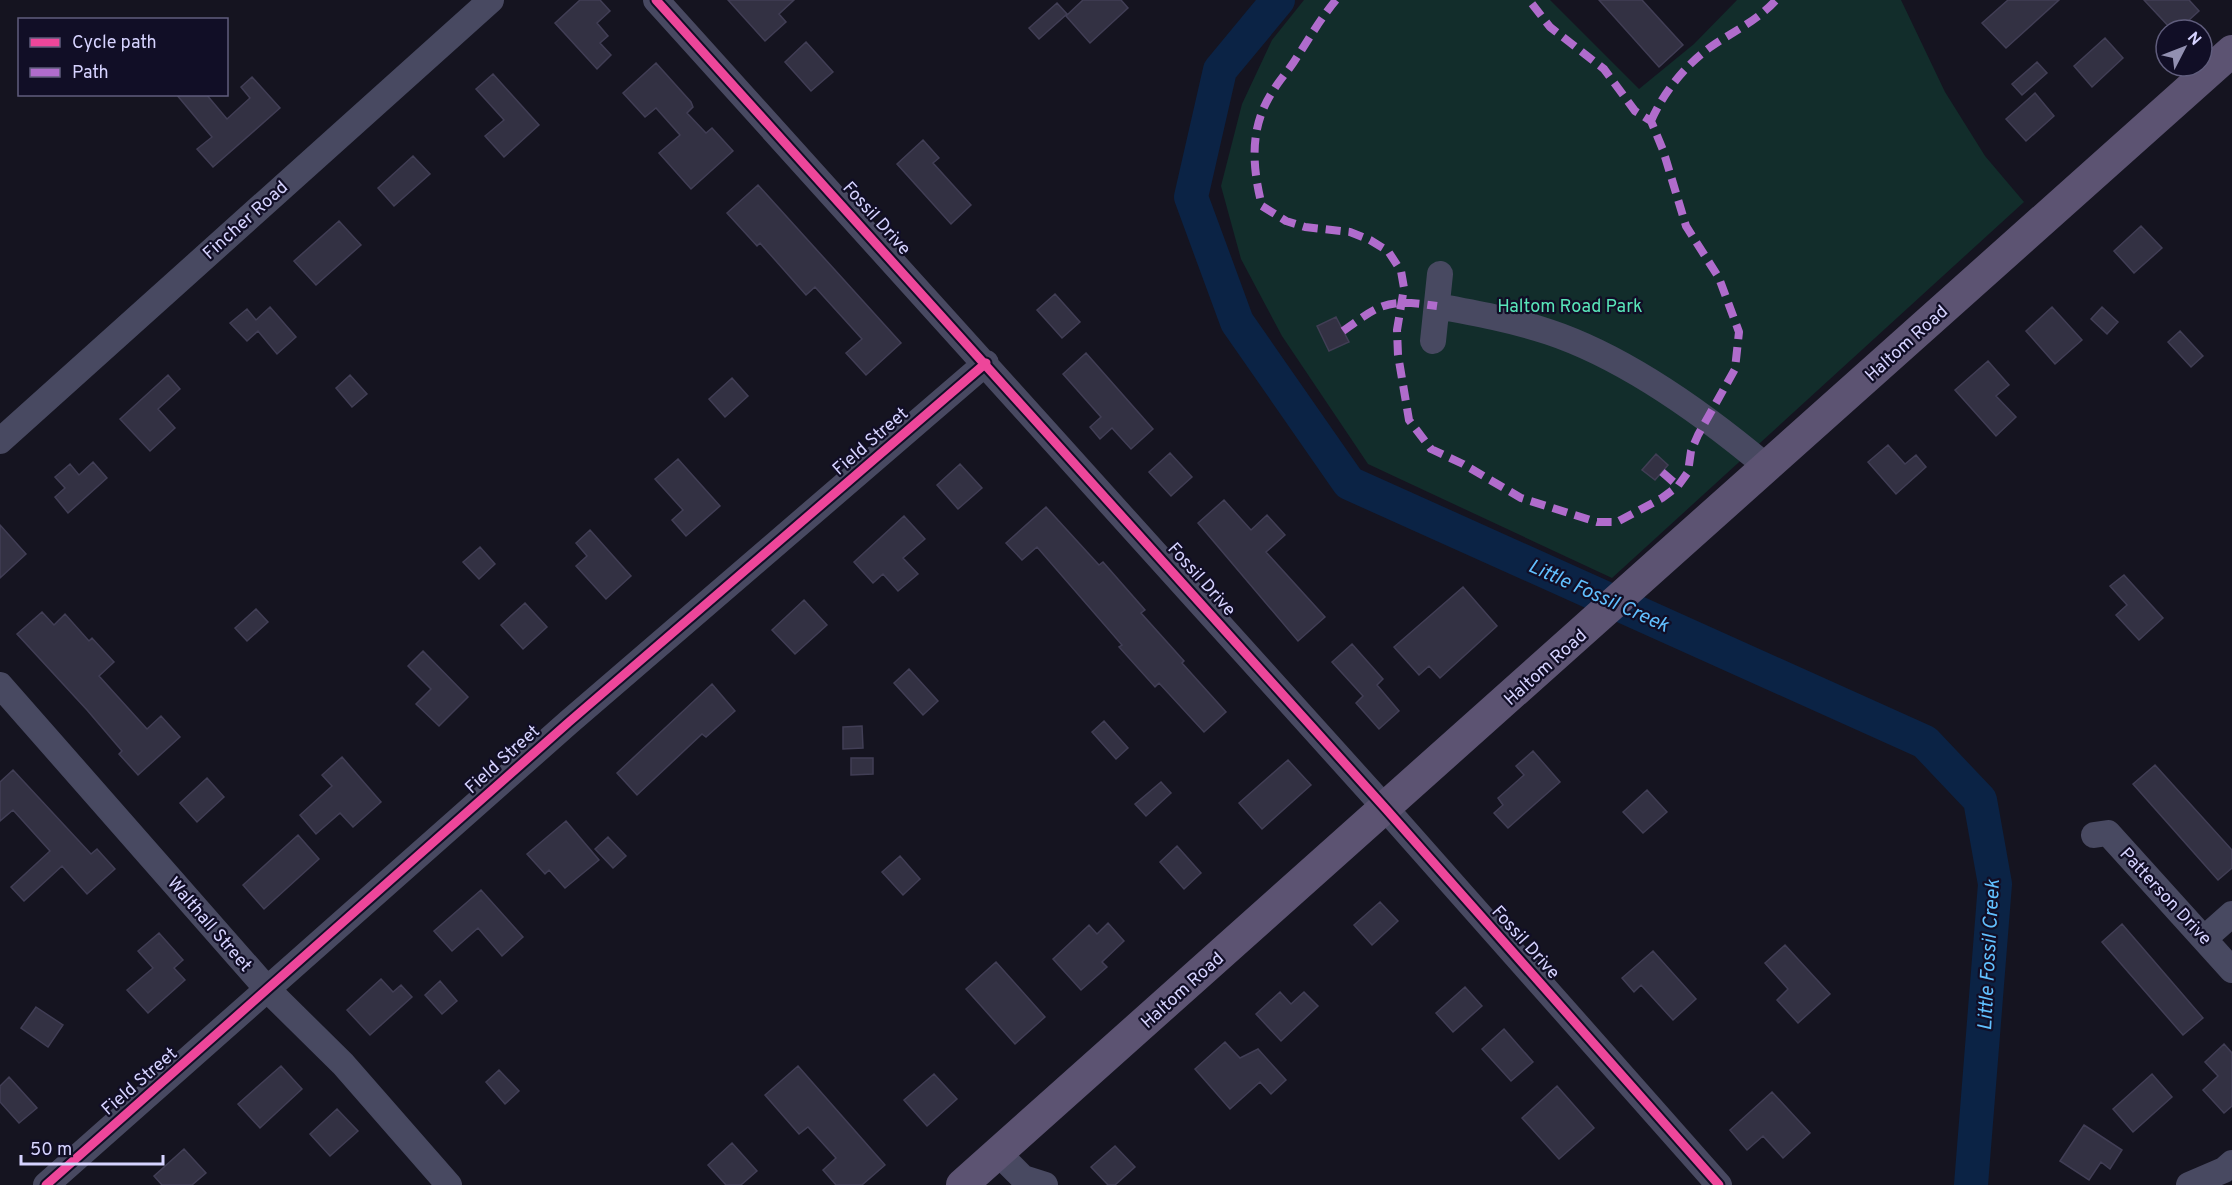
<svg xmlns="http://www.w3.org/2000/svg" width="2232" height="1185" viewBox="0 0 2232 1185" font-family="Overpass,sans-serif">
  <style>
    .green { fill: #122d2b }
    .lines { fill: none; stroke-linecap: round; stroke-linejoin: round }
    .river { stroke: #0b2345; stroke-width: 34 }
    .building { fill: #333143; stroke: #413e55; stroke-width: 1.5 }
    .minor { stroke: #484961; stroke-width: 26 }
    .major { stroke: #5c5372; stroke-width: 32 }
    .quiet { stroke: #b06ccc; stroke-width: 8; stroke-dasharray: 15 8; stroke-linecap: butt }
    .cycleway-casing { stroke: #110e26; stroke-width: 13 }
    .cycleway { stroke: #ed469a; stroke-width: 9 }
    .labels { text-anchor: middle; stroke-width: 4.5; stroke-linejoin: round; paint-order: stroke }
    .street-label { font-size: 18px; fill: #d6d3ff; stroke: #110e26 }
    .park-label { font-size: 18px; fill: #59e5b9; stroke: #110e26 }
    .water-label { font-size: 20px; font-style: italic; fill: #61c0ff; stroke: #110e26 }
  </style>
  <rect width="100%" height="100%" fill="#151420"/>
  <path class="green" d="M1304,0H1550L1639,89L1694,44L1737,0H1901L1945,92L1985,156L2024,202L1612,578L1368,464L1282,336L1241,259L1221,186L1242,104L1272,40Z"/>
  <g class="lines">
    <path class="river" d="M1278,0L1220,70L1191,197L1237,322L1349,483L1925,742L1980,800L1995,884L1971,1185"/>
  </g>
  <path class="building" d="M580,0H600L610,11L597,23L608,36L600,43L611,55L597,69L555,23Z
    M728,0H794L779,14L786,22L765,41Z
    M1083,0H1121L1128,8L1090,43L1066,16Z
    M1599,0H1642L1683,45L1659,67Z
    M2008,0H2059L2006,48L1982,23Z
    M2144,0H2189L2199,11L2178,30H2172Z
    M1057,3L1067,14L1039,39L1029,28Z
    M2105,38L2123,58L2092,87L2074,66Z
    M806,42L833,72L811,91L785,62Z
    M2037,62L2047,73L2022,95L2012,84Z
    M656,63L691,102L693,107L687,113L706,133L712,128L733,151L691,189L659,153L680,135L656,108L645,117L623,93Z
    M493,74L539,125L504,157L485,136L504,120L476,89Z
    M252,77L280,108L213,167L197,149L212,137L176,94H206L227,119L250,98L241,87Z
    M2035,93L2054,116L2026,141L2006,119Z
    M923,140L939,158L933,163L971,205L951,224L897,164Z
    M413,156L430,174L394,206L378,188Z
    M758,185L901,343L866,375L846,353L862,339L815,287L806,295L760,243L757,246L727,213Z
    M339,221L361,245L316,285L294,261Z
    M2141,226L2162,248L2134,273L2114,251Z
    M1055,294L1080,322L1062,338L1037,310Z
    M270,307L296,337L277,354L258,331L247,341L230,323L247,309L256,320Z
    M2052,307L2082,340L2055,364L2026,331Z
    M2102,307L2118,322L2107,334L2091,319Z
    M1336,317L1349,342L1329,351L1317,326Z
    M2180,331L2203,356L2191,367L2168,342Z
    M1086,353L1153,429L1131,449L1112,428L1100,439L1090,427L1101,417L1063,374Z
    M1988,361L2009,385L1996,396L2016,417L1996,436L1955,390Z
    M168,375L180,389L158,409L175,428L150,451L120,419Z
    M350,375L367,394L352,407L336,388Z
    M732,378L748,396L725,417L709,399Z
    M1888,445L1905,464L1916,455L1926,467L1896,494L1868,462Z
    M1170,453L1192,477L1171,496L1149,472Z
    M1656,454L1668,465L1655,480L1642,470Z
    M678,459L720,506L686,536L672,520L683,510L655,479Z
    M93,462L107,478L68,513L55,497L65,488L55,477L70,464L79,475Z
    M960,464L982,488L958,509L937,485Z
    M1224,500L1251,530L1267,515L1285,535L1266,552L1325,617L1298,641L1198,523Z
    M1046,507L1099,565L1103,562L1145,610L1141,613L1184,661L1182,663L1226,712L1204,732L1159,683L1155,687L1119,647L1122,645L1037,547L1022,560L1006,543Z
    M904,516L925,539L903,558L918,574L898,591L883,574L873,583L854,562Z
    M0,525L26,554L0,578Z
    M590,530L631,576L606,599L576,566L587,556L576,543Z
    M480,547L495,564L479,579L463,562Z
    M2124,575L2163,618L2139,640L2116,615L2127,605L2110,586Z
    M1463,587L1497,626L1440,678L1429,666L1419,675L1394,647Z
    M804,600L827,625L795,654L772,630Z
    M525,603L547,627L523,649L501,625Z
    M256,609L268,622L247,641L235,628Z
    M42,612L54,625L65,614L89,641L92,638L114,662L99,676L147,729L161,716L180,737L138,775L119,754L122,751L87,710L17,634Z
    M1352,644L1383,679L1377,685L1399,711L1379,729L1356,703L1363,696L1332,662Z
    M423,651L468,697L439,726L416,704L431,689L408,666Z
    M909,669L938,701L923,715L894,683Z
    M712,684L735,711L706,737L702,734L637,795L617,773Z
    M1104,721L1128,748L1116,759L1092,732Z
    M862,726L863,748L843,749V727Z
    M1533,751L1560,782L1508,828L1494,813L1503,805L1498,798L1524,775L1516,766Z
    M342,757L381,802L353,827L340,813L316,834L300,815L332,786L322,775Z
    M851,758H873V774L851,775Z
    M1288,760L1311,785L1262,829L1239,803Z
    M2155,765L2232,850V868L2218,880L2133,784Z
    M13,770L91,854L97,849L115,869L87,894L62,866L24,901L11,887L50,851L13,810L0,821V782Z
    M207,778L224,797L197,822L180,803Z
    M1161,782L1171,793L1146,816L1135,804Z
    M1647,790L1667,812L1643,833L1623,812Z
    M566,821L599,860L565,888L549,870L545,874L527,854Z
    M298,835L319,859L264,909L243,885Z
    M608,837L626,856L613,868L595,849Z
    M1177,846L1201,873L1184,889L1160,862Z
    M900,856L920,879L903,895L882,872Z
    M481,890L523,937L502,956L478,928L452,951L434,931Z
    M1380,902L1398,921L1372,945L1354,925Z
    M1108,923L1124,941L1102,962L1107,967L1081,990L1053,959L1089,925L1097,934Z
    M2122,924L2203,1018L2183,1035L2102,942Z
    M159,933L183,960L174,968L185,980L148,1013L127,990L153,968L138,951Z
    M1785,945L1830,994L1798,1023L1777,1000L1788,989L1765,963Z
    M1653,951L1696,999L1673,1020L1641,985L1634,992L1622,978Z
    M996,962L1045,1017L1015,1044L966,989Z
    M381,979L393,992L401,985L412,997L370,1035L347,1010Z
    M440,981L457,1001L442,1014L425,995Z
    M1465,987L1482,1006L1453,1032L1436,1013Z
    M1280,992L1291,1004L1304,992L1318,1006L1281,1041L1256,1014Z
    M36,1007L63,1025L48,1047L21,1028Z
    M1504,1029L1533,1062L1511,1081L1482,1049Z
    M1225,1042L1240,1058L1258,1049L1286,1080L1271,1094L1260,1082L1230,1109L1195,1069Z
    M2224,1044L2232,1053V1106L2224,1113L2203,1090L2218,1076L2205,1062Z
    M281,1066L302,1089L260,1128L238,1104Z
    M798,1066L885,1165L862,1185H836L823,1170L836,1158L808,1127L799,1134L765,1095Z
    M499,1070L519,1091L505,1104L486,1082Z
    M934,1074L957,1099L927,1126L904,1100Z
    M2152,1074L2172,1097L2133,1132L2113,1109Z
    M9,1077L37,1108L19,1123L0,1102V1086Z
    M1557,1086L1594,1128L1559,1159L1522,1118Z
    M1772,1092L1810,1133L1783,1158L1763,1136L1747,1150L1730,1130Z
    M337,1109L358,1131L330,1156L310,1134Z
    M2084,1125L2122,1150L2110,1169L2101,1162L2089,1180L2060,1161Z
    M732,1143L757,1171L741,1185H726L708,1165Z
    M1115,1146L1135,1167L1115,1185H1108L1091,1167Z
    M184,1149L206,1173L192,1185H162L154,1176Z"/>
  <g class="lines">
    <path class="minor" d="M656,0L1386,809L1719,1185
      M1437,306C1475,313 1513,320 1549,332C1627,358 1705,415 1767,467
      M1433,341L1440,274
      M0,441L491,0
      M0,685L268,990L343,1064L449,1185
      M2094,835L2108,833L2232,970
      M2205,938L2232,914
      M998,1153L1023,1178L1045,1185
      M46,1185L569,722L986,363
      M2189,1185L2224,1170L2232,1163"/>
    <path class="major" d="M962,1185L2232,51"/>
    <path class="quiet" d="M1336,0C1321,18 1310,37 1297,57C1290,69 1280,79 1273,91C1249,127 1252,166 1262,206L1286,221L1305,227L1350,232L1370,240L1388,251L1401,271L1404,288L1397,330L1398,355L1409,420L1431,449L1463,464L1521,498L1597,522H1617L1662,498L1678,486L1688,472L1691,451L1698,435L1735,369L1739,332L1719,278L1686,226L1663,150L1651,121L1635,111L1604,69L1550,27L1529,0
      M1651,121C1663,93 1686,64 1712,46C1734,31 1757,21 1776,0
      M1343,331C1383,302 1388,299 1437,306
      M1662,472L1678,486"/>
    <defs>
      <path id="cycleway" d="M656,0L1386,809L1719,1185
        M46,1185L569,722L986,363"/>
    </defs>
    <use href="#cycleway" class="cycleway-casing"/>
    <use href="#cycleway" class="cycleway"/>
  </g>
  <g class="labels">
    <g class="street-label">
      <text transform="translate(877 218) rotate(48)" y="6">Fossil Drive</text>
      <text transform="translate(245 220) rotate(-42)" y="6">Fincher Road</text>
      <text transform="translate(1906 343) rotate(-42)" y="6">Haltom Road</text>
      <text transform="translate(870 441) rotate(-41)" y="6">Field Street</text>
      <text transform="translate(1202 579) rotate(48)" y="6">Fossil Drive</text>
      <text transform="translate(1545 667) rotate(-42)" y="6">Haltom Road</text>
      <text transform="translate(502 759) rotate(-42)" y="6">Field Street</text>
      <text transform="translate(2166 896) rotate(47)" y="6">Patterson Drive</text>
      <text transform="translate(210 924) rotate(49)" y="6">Walthall Street</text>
      <text transform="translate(1526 942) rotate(48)" y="6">Fossil Drive</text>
      <text transform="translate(1182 990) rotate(-42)" y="6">Haltom Road</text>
      <text transform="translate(139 1081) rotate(-41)" y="6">Field Street</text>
    </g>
    <g class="park-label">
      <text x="1570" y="312">Haltom Road Park</text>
    </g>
    <g class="water-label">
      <text transform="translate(1599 595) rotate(24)" y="7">Little Fossil Creek</text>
      <text transform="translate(1988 955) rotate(-87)" y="7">Little Fossil Creek</text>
    </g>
  </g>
  <rect x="18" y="18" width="210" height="78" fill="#110e26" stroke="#605d7d" stroke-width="1.5"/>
  <rect x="30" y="38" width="30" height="9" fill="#ed469a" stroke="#605d7d" stroke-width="1.5"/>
  <text x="72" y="48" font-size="18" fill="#d6d3ff">Cycle path</text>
  <rect x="30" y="68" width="30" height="9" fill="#b06ccc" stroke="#605d7d" stroke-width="1.5"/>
  <text x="72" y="78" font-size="18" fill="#d6d3ff">Path</text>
  <g transform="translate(2184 48) rotate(48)"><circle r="28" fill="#110e26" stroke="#605d7d" stroke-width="1.5"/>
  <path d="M0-4.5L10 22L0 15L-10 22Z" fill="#9290b1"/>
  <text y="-9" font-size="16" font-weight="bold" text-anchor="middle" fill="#d6d3ff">N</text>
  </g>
  <path d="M21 1155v9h142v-9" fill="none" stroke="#d6d3ff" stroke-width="3"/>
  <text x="30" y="1155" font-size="18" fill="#d6d3ff" stroke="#110e26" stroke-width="4.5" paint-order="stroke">50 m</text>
</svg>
